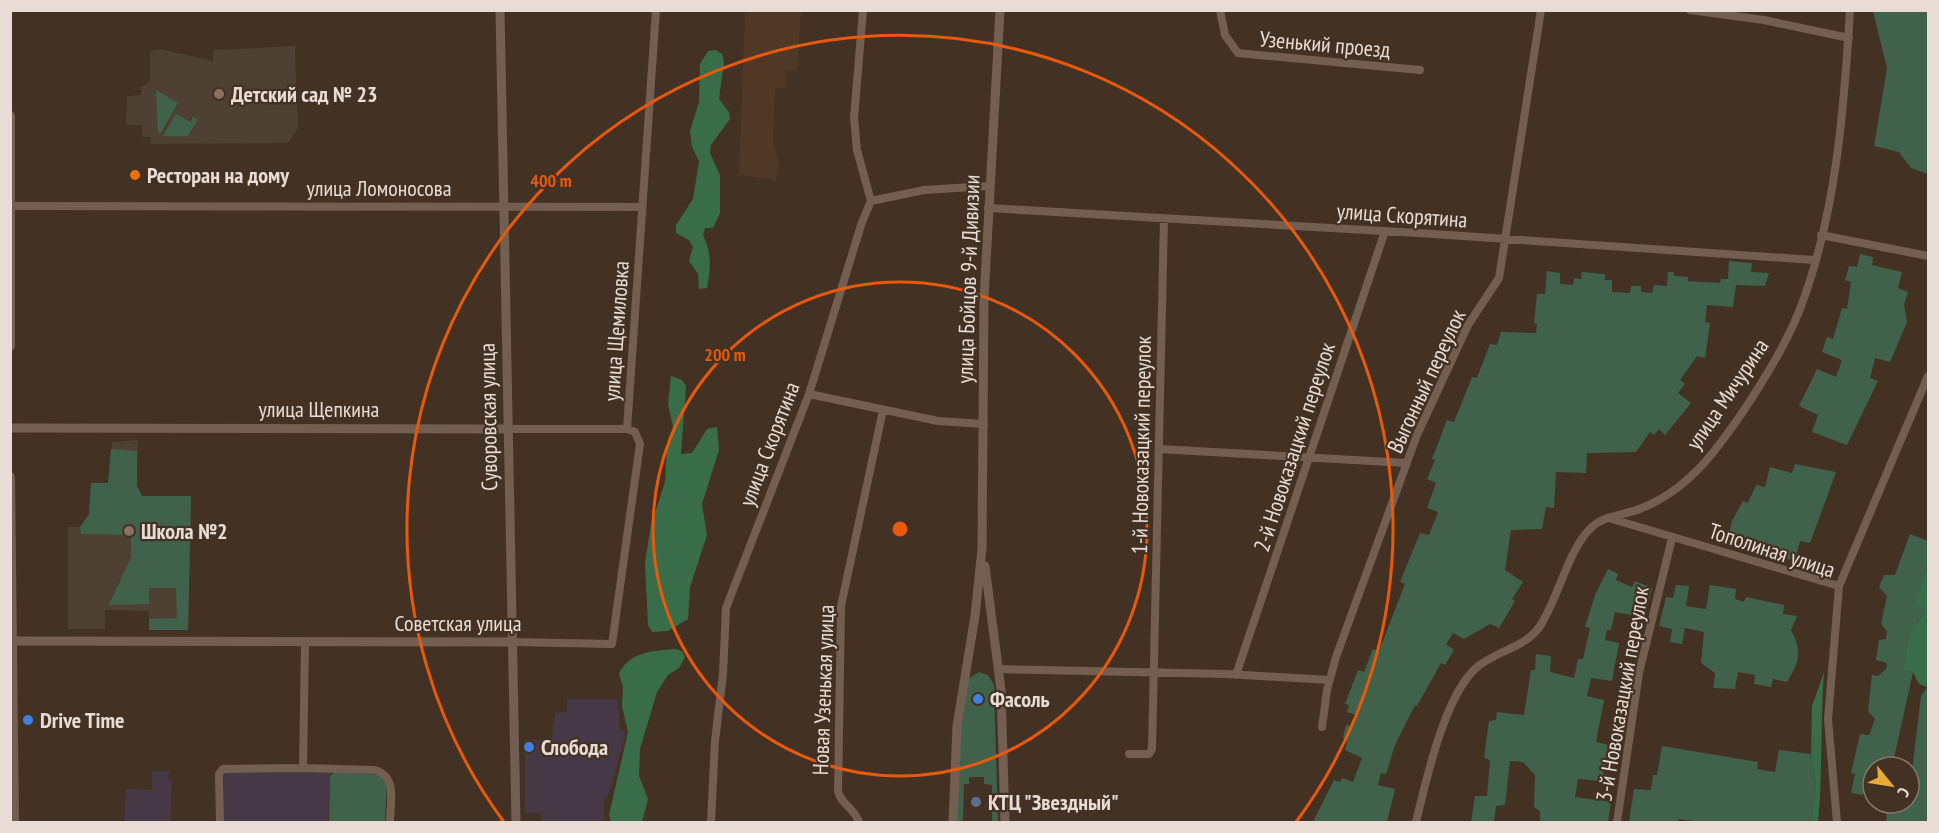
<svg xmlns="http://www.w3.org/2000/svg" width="1939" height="833" viewBox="0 0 1939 833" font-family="'PT Sans Narrow',sans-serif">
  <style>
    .commercial { fill: #463846 }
    .built { fill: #4f3826 }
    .education { fill: #4f4034 }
    .green { fill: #40624a }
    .forest { fill: #396d4a }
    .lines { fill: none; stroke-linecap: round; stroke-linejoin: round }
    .minor { stroke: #735f51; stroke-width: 8 }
    .tertiary { stroke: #735f51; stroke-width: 9 }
    .secondary { stroke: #735f51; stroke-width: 10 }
    .ring { fill: none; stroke: #e8590c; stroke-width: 3 }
    .education-dot { fill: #8d6e63; stroke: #433224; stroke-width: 2 }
    .food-dot { fill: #e8710a; stroke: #433224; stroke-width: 2 }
    .shop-dot { fill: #3f7fe0; stroke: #433224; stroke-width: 2 }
    .service-dot { fill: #5c6f8a; stroke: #433224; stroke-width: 2 }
    .labels { text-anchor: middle; stroke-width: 4.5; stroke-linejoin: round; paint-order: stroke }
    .street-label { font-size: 22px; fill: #e8dcd4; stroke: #433224 }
    .poi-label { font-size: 22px; font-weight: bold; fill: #e8dcd4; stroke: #433224; text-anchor: start }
    .centre { fill: #e8590c; stroke: #433224; stroke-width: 3 }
    .ring-label { font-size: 18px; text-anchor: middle; font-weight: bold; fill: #e8590c; stroke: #433224; stroke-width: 4.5; stroke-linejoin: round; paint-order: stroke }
  </style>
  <rect width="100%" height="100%" fill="#433224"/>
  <path class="commercial" d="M567,699H618L620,731L626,732L613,781L607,798H604V822H541V813H525V740H552L555,713L567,712Z
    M152,771H169L168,779L172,780L170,822H124L126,789L152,790Z
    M224,771L330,772L328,822H224Z"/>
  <path class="built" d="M745,10L801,11L797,71L786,70L785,89L775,88L773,143L779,162L776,180L739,175Z"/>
  <path class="education" d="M295,46L298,128L288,143L151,144V137H142V125H126L127,96L141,95V87L150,81V51L160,49L213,61L214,50Z
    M138,440L137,486L142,496H191L188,630H149V611L105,610V629H68V527H80L86,520L89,514L91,483H108L112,442Z"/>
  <path class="green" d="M1873,11H1928V174L1911,168L1899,152L1874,146L1887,68Z
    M156,90L178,103L160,134L158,131Z
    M176,114L190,122L193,117L198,119L188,136H163Z
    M1860,254L1873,257L1872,265L1902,272L1898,288L1908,292L1904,305L1907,322L1890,362L1875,358L1870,378L1878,381L1847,445L1812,432L1818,415L1799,406L1817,369L1836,377L1842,360L1822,352L1827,337L1833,339L1842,308L1847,309L1851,282L1845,280L1849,266L1857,267Z
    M1729,261L1752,263L1751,272L1769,273L1765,286L1736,285L1733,307L1707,305L1705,322L1710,323L1705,358L1697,356L1680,380L1685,384L1678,393L1691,403L1665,435L1659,429L1654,435L1650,432L1636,452L1587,453L1586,473L1556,472L1554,508L1546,507L1542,529L1511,530L1505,570L1523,582L1512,599L1515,601L1499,628L1490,624L1464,639L1453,633L1446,644L1454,650L1445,665L1441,663L1417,706L1415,705L1395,745L1386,774L1381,773L1378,785L1395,789L1387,822H1313L1334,780L1340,782L1342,778L1353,782L1362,758L1345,750L1347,742L1343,737L1346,725L1352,726L1356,715L1347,712L1349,705L1345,704L1358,670L1364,672L1373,649L1379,651L1405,584L1400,582L1420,533L1429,535L1438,512L1427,508L1436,483L1427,479L1435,460L1432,459L1447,420L1454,422L1472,377L1477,378L1490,344L1497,345L1501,332L1536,333L1537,324L1534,323L1537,294H1545L1547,271L1560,273V284L1573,285L1574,278L1581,279L1582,272L1605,274V280H1612V292L1630,293L1631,286H1641V292L1652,293L1654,285L1667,286L1668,272H1674V276L1688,277V281L1720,283L1721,279H1728Z
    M111,449L137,451V486L142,496H191L188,630H149V619L177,618L176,588H149V604L109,605L131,557V535L81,534L80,527L89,514L91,483H108Z
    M1795,464L1836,472L1810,543L1800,541L1795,561L1727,542L1732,521L1743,501L1748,503L1756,485L1765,487L1770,467L1792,473Z
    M1910,534L1928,541V568L1925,572V610L1909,636L1902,671L1913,672L1892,767H1873V777L1867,779L1863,795L1851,793L1855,774L1851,773L1860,734L1869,735L1875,719L1868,711L1872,675L1878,676L1886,669L1887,663L1876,660L1879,640L1886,639L1887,631L1881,624L1887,596L1879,587L1884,575H1895Z
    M1608,569L1618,574L1616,580L1632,587L1635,581L1652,588L1641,631L1633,628L1636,616L1615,612L1611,630H1607L1605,640L1619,643L1612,681L1591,678L1587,696L1604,700L1596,742L1608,745L1602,781L1578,779L1575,797L1611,802L1608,822H1540V811L1534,807L1535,775L1523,762L1510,761L1505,805L1496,806L1494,822H1471L1475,796H1487L1490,760L1484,758L1489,721L1496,720L1497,712L1524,715L1531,670H1535L1536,654L1551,656L1550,672L1574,678L1578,659H1583L1590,628L1585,627L1595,595Z
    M1676,585L1689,586L1686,606L1706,609L1710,585L1736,589L1735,599L1744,602L1746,597L1784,605L1783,614L1797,616L1791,630C1802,652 1800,661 1787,682L1773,679L1771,687L1754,684L1755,675L1738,672L1735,689L1713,688L1715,673L1701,663L1704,632L1685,628L1682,644L1670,642L1672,629L1659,626L1666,597L1673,598Z
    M979,672L988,675L994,685L998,822H992V785L984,784V777H969V784H964L963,820L957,822L961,726L968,679Z
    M1928,686V822H1886L1887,808H1900L1901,803H1909V771H1912L1921,696Z
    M1662,746L1758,762L1757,769L1775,772L1779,750L1811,754L1816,784L1811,822H1701L1679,819L1678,822H1629L1634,789L1651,790L1653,775H1657Z
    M335,772L379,775L387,783L385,822H329L330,776Z"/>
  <path class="forest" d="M716,50L722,54L724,62L719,99L729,112L730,119L711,145L710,153L720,175V213L713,228H705L703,235C712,255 711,267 707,288L699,289L698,274L689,261L693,247L689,240L676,233V225L693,199L699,161L692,147L690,131L699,102L700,64L708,51Z
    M671,376L682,380L686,386L681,454L692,453L707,429L717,427L719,450L702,504L707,535L690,587L688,619L668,631L652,632L648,625L645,562L651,525L665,482L667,447L673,427L668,404Z
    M1928,568V686L1927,687L1919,684L1913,672L1902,671L1909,636L1925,610L1915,603L1925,572Z
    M675,649L682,651L685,657L679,668L668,675L657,692L640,749L639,776L648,799L642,822H611L609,815L628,732L622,706L623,687L619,674C629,651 654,651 675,649Z
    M1824,672C1820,722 1823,772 1818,822H1811L1816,784L1811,754L1812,706Z"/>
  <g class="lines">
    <path class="minor" d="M863,10L854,118L857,150L871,201
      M1220,10L1225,35L1238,53L1420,70
      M1690,10L1764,20L1849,38
      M11,206L640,207
      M988,208L1418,233L1814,260
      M1821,235L1928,256
      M809,394L938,421L984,424
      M507,429H627L635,432L640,444L612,644L513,642
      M627,429L656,10
      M1159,449L1407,463
      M1612,519L1839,586L1828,719L1837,822
      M1839,586L1928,376
      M998,669L1227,674L1329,680
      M1236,675L1385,231
      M1322,727L1327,690L1336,657L1417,435L1468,325L1499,278L1541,10
      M1129,754H1149L1152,749L1164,219
      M303,768L375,770C398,777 390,803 390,822
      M220,822L219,774L223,769L303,768L305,644
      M711,822L715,741L723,674L726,608L809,394L862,222L871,201L924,190L989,186
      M859,822C855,809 840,803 838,791L841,606L883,410
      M1416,822C1426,781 1444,698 1475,669C1494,651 1526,648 1540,626C1558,599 1569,547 1592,527C1604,515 1626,515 1642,508C1669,497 1693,477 1711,455C1741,418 1783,353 1800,309C1836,215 1844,110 1850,10
      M1617,822L1639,673L1672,538"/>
    <path class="tertiary" d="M500,10L516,822
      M10,428L507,429
      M985,566L1001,690L1005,822
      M10,641L513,642
      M953,822L957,726L975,616L982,549L984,299L1000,10"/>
    <path class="secondary" d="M10,116V346
      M10,477L14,822"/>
  </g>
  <g class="ring">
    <circle cx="900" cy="529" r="247"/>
    <path d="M504 822A493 493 0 1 1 1296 822"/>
  </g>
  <g class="education-dot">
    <circle cx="219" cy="94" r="6"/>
    <circle cx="129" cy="531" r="6"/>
  </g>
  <circle class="food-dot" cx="135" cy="175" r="6"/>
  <g class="shop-dot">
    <circle cx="978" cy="699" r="6"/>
    <circle cx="28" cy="720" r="6"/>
    <circle cx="529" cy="747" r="6"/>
  </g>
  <circle class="service-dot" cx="976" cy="802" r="6"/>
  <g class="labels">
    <g class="street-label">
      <text transform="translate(1325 44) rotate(5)" y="8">Узенький проезд</text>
      <text x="379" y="196">улица Ломоносова</text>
      <text transform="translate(1402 215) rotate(4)" y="8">улица Скорятина</text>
      <text transform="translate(968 279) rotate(-88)" y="8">улица Бойцов 9-й Дивизии</text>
      <text transform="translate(616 331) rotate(-86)" y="8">улица Щемиловка</text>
      <text transform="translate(1426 381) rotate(-65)" y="8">Выгонный переулок</text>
      <text transform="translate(1727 394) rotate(-56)" y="8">улица Мичурина</text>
      <text x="319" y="417">улица Щепкина</text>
      <text transform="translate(488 417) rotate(-91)" y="8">Суворовская улица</text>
      <text transform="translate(769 444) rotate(-69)" y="8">улица Скорятина</text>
      <text transform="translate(1141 445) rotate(-89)" y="8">1-й Новоказацкий переулок</text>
      <text transform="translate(1294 447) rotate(-72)" y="8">2-й Новоказацкий переулок</text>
      <text transform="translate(1772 550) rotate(18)" y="8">Тополиная улица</text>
      <text x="458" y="631">Советская улица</text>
      <text transform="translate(823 690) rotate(-88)" y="8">Новая Узенькая улица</text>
      <text transform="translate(1622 694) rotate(-80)" y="8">3-й Новоказацкий переулок</text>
    </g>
    <g class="poi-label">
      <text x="231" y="102">Детский сад № 23</text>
      <text x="147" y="183">Ресторан на дому</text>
      <text x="141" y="539">Школа №2</text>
      <text x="990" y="707">Фасоль</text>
      <text x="40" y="728">Drive Time</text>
      <text x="541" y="755">Слобода</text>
      <text x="988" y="810">КТЦ "Звездный"</text>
    </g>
  </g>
  <circle cx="900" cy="529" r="9" class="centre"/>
  <g class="ring-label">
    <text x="551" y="187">400 m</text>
    <text x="725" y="361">200 m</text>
  </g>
  <rect width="1939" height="833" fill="none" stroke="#e8dcd4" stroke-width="24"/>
  <g transform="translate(1891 785) rotate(120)"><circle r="28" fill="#433224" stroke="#85766a" stroke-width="1.5"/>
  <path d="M0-4.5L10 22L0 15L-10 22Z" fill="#e9aa38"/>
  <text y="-9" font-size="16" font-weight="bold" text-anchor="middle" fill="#e8dcd4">С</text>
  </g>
</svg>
